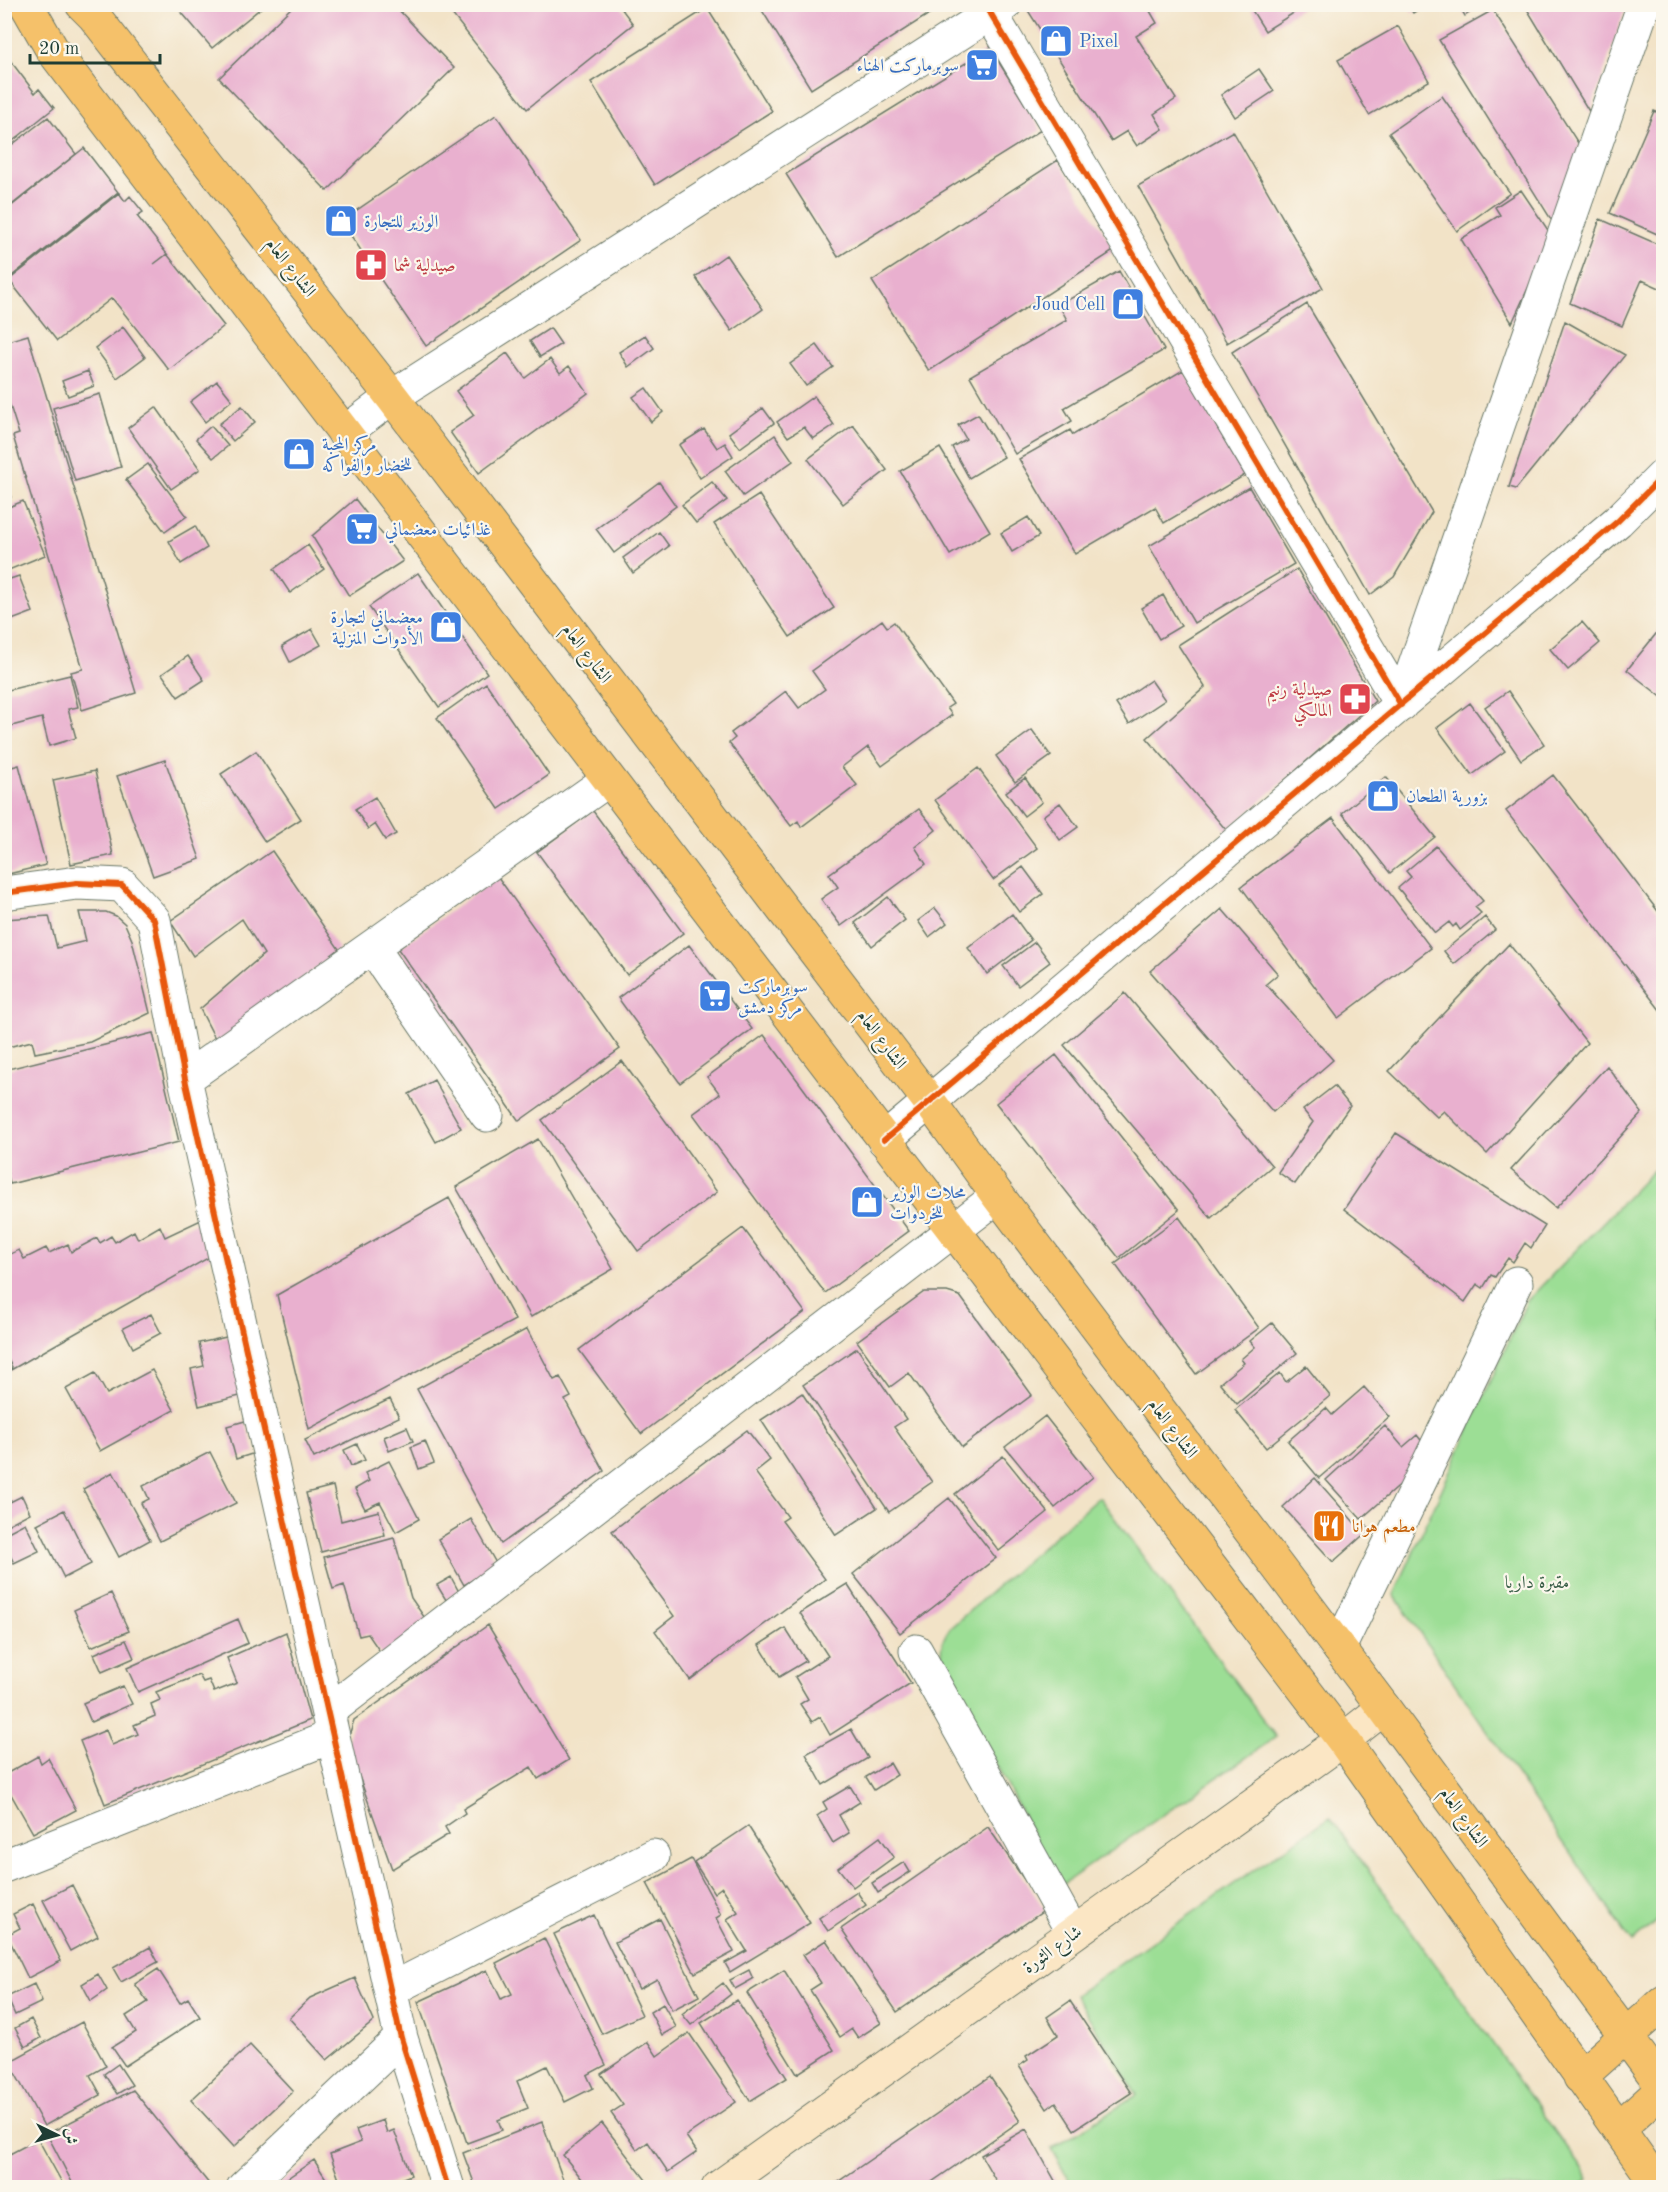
<svg xmlns="http://www.w3.org/2000/svg" width="1668" height="2192" viewBox="0 0 1668 2192" font-family="'Old Standard TT',Amiri,serif">
  <style>
    .green { fill: #9cde95; stroke: #5e8e64; stroke-width: 1.5 }
    .building { fill: #e9b0cf }
    .lines { fill: none; stroke-linecap: round; stroke-linejoin: round }
    .minor-casing { stroke: #697767; stroke-width: 35 }
    .secondary-casing { stroke: #697767; stroke-width: 35 }
    .primary-casing { stroke: #697767; stroke-width: 35 }
    .minor { stroke: #fff; stroke-width: 33 }
    .secondary { stroke: #fbe6c4; stroke-width: 33 }
    .primary { stroke: #f5c16b; stroke-width: 33 }
    .cycleway-casing { stroke: #fbf7ec; stroke-width: 10 }
    .cycleway { stroke: #e8590c; stroke-width: 6 }
    .labels { text-anchor: middle; stroke-width: 4.5; stroke-linejoin: round; paint-order: stroke }
    .shop-label { font-size: 18px; fill: #366cbe; stroke: #fbf7ec; text-anchor: start }
    .health-label { font-size: 18px; fill: #be3a42; stroke: #fbf7ec; text-anchor: start }
    .street-label { font-size: 18px; fill: #1f3d34; stroke: #fbf7ec }
    .food-label { font-size: 18px; fill: #c56008; stroke: #fbf7ec; text-anchor: start }
    .park-label { font-size: 18px; fill: #385d47; stroke: #fbf7ec }
  </style>
  <rect width="100%" height="100%" fill="#fbf7ec"/>
  <filter id="ink" filterUnits="userSpaceOnUse"><feTurbulence type="fractalNoise" baseFrequency=".0167" numOctaves="2"/><feDisplacementMap in="SourceGraphic" scale="12" xChannelSelector="R" yChannelSelector="G"/><feConvolveMatrix kernelMatrix="1 2 1 2 8 2 1 2 1" color-interpolation-filters="sRGB"/></filter>
  <filter id="wash" filterUnits="userSpaceOnUse"><feTurbulence type="fractalNoise" baseFrequency=".008" numOctaves="4" result="noise"/><feDisplacementMap in="SourceGraphic" scale="24" xChannelSelector="R" yChannelSelector="G"/><feGaussianBlur stdDeviation="1.35" result="paint"/><feColorMatrix in="noise" values="0 0 0 0 0 0 0 0 0 0 0 0 0 0 0 0 0 1.4 0 .05"/><feComposite in="paint" operator="in"/></filter>
  <g filter="url(#wash)">
    <rect width="100%" height="100%" fill="#f2e3c7"/>
    <path class="green" d="M1663,1160L1664,1914L1632,1943L1394,1595L1527,1301Z
      M1099,1497L1276,1737L1060,1886L945,1667C939,1651 940,1642 950,1628Z
      M1330,1817L1589,2179L1579,2188L1073,2187L1051,2149L1137,2095L1075,1995Z"/>
    <g id="blocks">
      <path class="building" d="M180,4H260L262,7L212,48L177,7Z
        M295,4H393L454,68L327,191L219,78Z
        M444,4H618L633,24L527,109Z
        M758,4H945L811,89Z
        M1034,4H1146L1157,23L1136,36L1176,99L1154,114L1163,129L1137,146L1127,131L1111,141L1027,9Z
        M1248,4H1308L1265,31Z
        M1407,4H1427L1413,13Z
        M1458,4H1473L1475,9L1465,16Z
        M1524,4H1623L1625,9L1590,113Z
        M707,8L772,111L655,185L591,82Z
        M1493,10L1580,146L1557,229L1439,40Z
        M1398,26L1429,81L1369,115L1338,60Z
        M4,45L10,52L6,55L35,93L39,89L54,108L4,148Z
        M990,48L1041,130L838,257L786,174Z
        M1259,69L1274,91L1235,117L1221,95Z
        M1442,96L1510,193L1457,231L1389,133Z
        M1654,111L1664,115V237L1610,213Z
        M496,115L581,240L426,346L341,221Z
        M48,117L76,154L4,211V151Z
        M1233,131L1323,288L1227,343L1138,186Z
        M84,148L118,192L8,279L4,275V212Z
        M1058,160L1115,250L929,371L872,281Z
        M1521,190L1552,236L1512,323L1461,239L1500,215L1495,207Z
        M119,193L125,201L130,196L143,212L137,216L167,254L154,264L167,254L224,326L169,370L112,298L57,341L9,280Z
        M1600,219L1664,247V290L1642,280L1622,326L1570,303Z
        M726,255L763,309L732,331L695,277Z
        M1119,271L1164,350L1064,408L1072,421L1015,454L970,376L1067,320L1059,305Z
        M1307,304L1432,512L1394,577L1370,595L1232,352Z
        M1565,321L1625,355L1516,489L1509,487Z
        M123,327L145,357L117,378L95,348Z
        M550,328L561,344L540,357L530,341Z
        M28,335L136,693L82,710L71,672L83,669L13,436L19,434L4,387V342Z
        M645,335L654,348L628,367L619,352Z
        M817,345L833,367L806,386L790,364Z
        M507,353L525,378L550,359L560,373L569,366L588,393L479,473L450,432L474,415L456,391Z
        M1183,370L1245,475L1164,523L1155,507L1075,554L1019,459L1070,430L1073,435Z
        M88,371L94,386L68,396L62,381Z
        M217,381L232,400L205,422L190,402Z
        M646,388L663,412L651,422L633,397Z
        M100,394L121,467L75,481L53,408Z
        M814,396L834,425L813,439L804,427L788,437L777,422Z
        M242,406L255,422L233,441L219,424Z
        M156,407L200,469L171,489L128,428Z
        M763,408L774,423L740,448L729,433Z
        M978,414L1004,457L969,478L952,447L966,439L958,425Z
        M853,425L887,470L843,504L808,459Z
        M211,426L228,446L213,458L196,439Z
        M704,429L717,448L725,443L733,456L700,478L679,445Z
        M775,435L793,461L743,496L725,471Z
        M940,448L990,531L950,555L900,471Z
        M148,464L187,516L165,532L126,480Z
        M659,482L676,506L614,553L596,529Z
        M712,482L727,500L696,523L682,505Z
        M4,486L11,497L4,501Z
        M1249,487L1294,564L1194,623L1149,546Z
        M759,495L834,608L790,637L714,524Z
        M355,499L403,561L349,596L312,536Z
        M23,501L45,555L4,572V509Z
        M1028,517L1039,536L1012,552L1001,533Z
        M195,526L207,548L181,564L169,541Z
        M659,532L669,546L633,573L623,558Z
        M308,545L324,569L290,593L274,569Z
        M1297,569L1375,701L1227,831L1147,738L1205,687L1178,645Z
        M418,573L487,673L439,707L369,607Z
        M19,576L33,612L4,623V581Z
        M1163,595L1181,626L1159,639L1141,608Z
        M882,620L887,627L894,622L953,704L947,708L952,715L882,766L868,747L842,767L857,785L801,827L798,821L791,826L729,743L735,738L731,733L786,691L799,708L825,689L812,671Z
        M1582,622L1600,643L1568,670L1550,649Z
        M1664,624V699L1627,670Z
        M312,629L321,645L290,662L282,646Z
        M188,656L204,680L178,697L162,674Z
        M70,675L78,707L68,709L76,738L49,746L42,718L4,728V691Z
        M1151,680L1165,700L1129,724L1116,704Z
        M486,683L549,775L499,809L437,718Z
        M1508,691L1544,744L1521,760L1485,707Z
        M1470,703L1505,751L1472,775L1437,728Z
        M1032,730L1051,756L1015,782L996,756Z
        M4,742L12,767L19,765L46,865L4,875Z
        M256,751L301,819L265,842L221,774Z
        M165,760L200,859L153,876L117,776Z
        M978,768L1037,848L993,880L935,800Z
        M95,771L113,855L71,864L53,780Z
        M1553,775L1664,919V1015L1506,811Z
        M1386,777L1435,837L1390,873L1342,813Z
        M1025,778L1042,802L1024,816L1006,792Z
        M375,797L396,834L385,840L375,824L368,829L355,809Z
        M1060,803L1078,827L1060,840L1043,816Z
        M919,809L936,830L915,847L926,864L841,926L821,899L838,887L829,874Z
        M593,811L683,933L627,975L537,852Z
        M1333,818L1431,948L1338,1018L1241,887Z
        M1436,846L1483,901L1475,907L1481,913L1460,930L1456,924L1453,927L1449,922L1435,933L1398,888L1411,877L1406,871Z
        M272,851L339,949L220,1048L200,1009L264,954L242,919L193,956L170,921Z
        M1023,867L1043,894L1019,912L999,885Z
        M498,877L620,1049L519,1121L398,949Z
        M888,897L905,920L872,946L855,923Z
        M935,908L947,923L929,937L918,921Z
        M1222,909L1278,974L1266,984L1333,1060L1273,1112L1150,971Z
        M79,912H106L116,916L125,924L132,940L150,1013L90,1042L35,1053L32,1041L4,1048V919L49,916L57,948L86,941Z
        M1012,914L1031,940L987,974L968,948Z
        M1485,917L1495,930L1454,964L1444,951Z
        M1035,942L1050,962L1018,986L1003,966Z
        M1509,944L1587,1043L1487,1154L1444,1111L1437,1117L1389,1071Z
        M689,945L752,1029L680,1083L618,998Z
        M1125,993L1272,1166L1211,1218L1064,1045Z
        M153,1033L179,1142L10,1184L4,1159V1070Z
        M764,1035L909,1231L825,1293L693,1114L720,1094L707,1077Z
        M1056,1055L1179,1210L1119,1258L996,1103Z
        M622,1061L717,1192L638,1251L542,1120Z
        M1607,1066L1642,1113L1556,1208L1511,1170Z
        M434,1080L461,1128L436,1142L409,1094Z
        M1334,1086L1350,1106L1295,1184L1278,1172L1313,1122L1303,1110Z
        M1396,1133L1545,1226L1531,1248L1525,1243L1513,1262L1508,1258L1495,1277L1491,1275L1483,1288L1477,1284L1465,1302L1344,1209Z
        M538,1139L613,1269L531,1317L456,1187Z
        M449,1198L515,1320L309,1429L277,1295Z
        M1179,1217L1259,1328L1196,1374L1115,1264Z
        M205,1218L215,1254L9,1371L12,1367L4,1352V1257L19,1250L24,1259L46,1248L49,1253L68,1244L71,1252L97,1238L100,1243L111,1236L115,1242L134,1231L138,1239L160,1226L165,1237Z
        M743,1228L805,1312L641,1434L579,1350Z
        M924,1292H947L960,1296L1032,1395L962,1447L909,1373L890,1387L857,1341Z
        M151,1314L161,1333L133,1348L123,1328Z
        M1272,1323L1297,1353L1237,1404L1220,1383L1244,1363L1241,1359L1255,1347L1250,1341Z
        M527,1329L554,1380L560,1377L571,1397L565,1400L604,1471L501,1544L417,1389Z
        M231,1336L244,1395L199,1406L191,1369L204,1366L199,1343Z
        M857,1348L906,1419L894,1427L932,1482L889,1512L803,1385Z
        M1306,1366L1330,1396L1266,1448L1235,1410L1280,1373L1286,1382Z
        M152,1370L174,1410L100,1451L66,1389L95,1373L107,1394Z
        M1364,1387L1390,1417L1319,1478L1288,1441L1326,1408L1332,1415Z
        M802,1393L877,1508L836,1535L761,1420Z
        M390,1399L399,1417L314,1458L305,1440Z
        M1045,1416L1093,1477L1055,1508L1005,1447Z
        M245,1421L255,1453L236,1459L227,1426Z
        M1385,1426L1403,1447L1417,1435L1427,1448L1421,1466L1361,1519L1326,1480Z
        M407,1427L413,1441L389,1451L384,1437Z
        M747,1430L770,1460L755,1472L788,1517L782,1521L825,1579L690,1680L655,1631L674,1616L612,1531Z
        M425,1441L434,1463L419,1469L411,1447Z
        M357,1444L365,1460L351,1466L344,1450Z
        M210,1452L236,1503L160,1541L141,1503L149,1499L143,1486Z
        M1003,1456L1048,1512L999,1551L955,1494Z
        M389,1461L419,1519L396,1532L380,1502L365,1509L355,1489L369,1481L365,1473Z
        M113,1472L150,1540L119,1557L83,1489Z
        M1315,1478L1360,1529L1365,1524L1370,1529L1333,1562L1283,1507Z
        M333,1486L341,1521L379,1511L385,1535L321,1552L306,1493Z
        M22,1496L30,1513L7,1525L4,1520V1505Z
        M949,1498L996,1558L900,1633L853,1574Z
        M64,1510L91,1564L64,1578L37,1524Z
        M471,1519L497,1565L464,1585L438,1539Z
        M25,1523L39,1551L14,1563L4,1543V1534Z
        M394,1538L411,1598L429,1624L383,1656L368,1634L359,1636L344,1585L333,1589L324,1557Z
        M451,1577L459,1592L446,1600L437,1585Z
        M847,1584L911,1683L830,1735L820,1717L812,1722L800,1704L808,1699L795,1677L828,1656L800,1613Z
        M111,1593L129,1631L91,1647L74,1610Z
        M238,1619L248,1643L138,1692L127,1668Z
        M488,1625L569,1760L538,1779L531,1767L463,1809L465,1813L445,1827L449,1834L392,1869L347,1742L354,1720Z
        M785,1628L806,1661L779,1677L759,1645Z
        M286,1632L310,1720L105,1804L80,1741L106,1730L112,1745L138,1734L134,1725L155,1716L151,1704L160,1700L156,1692L199,1675L203,1682L209,1680L214,1692L237,1683L227,1658Z
        M126,1640L134,1658L102,1672L94,1654Z
        M123,1686L132,1704L91,1722L83,1703Z
        M851,1729L868,1758L823,1785L806,1754Z
        M38,1756L41,1763L48,1758L76,1810L33,1833L4,1782V1775Z
        M890,1763L897,1775L874,1790L866,1777Z
        M850,1786L860,1802L839,1815L849,1833L833,1843L817,1816L827,1809L823,1802Z
        M748,1826L810,1923L730,1972L725,1963L747,1951L727,1919L738,1912L722,1887L714,1893L694,1862Z
        M988,1827L1045,1910L897,2012L841,1929Z
        M880,1837L894,1857L853,1887L838,1868Z
        M691,1859L721,1915L716,1918L734,1952L695,1973L647,1883Z
        M904,1862L910,1872L878,1893L872,1883Z
        M72,1885L98,1936L70,1951L43,1900Z
        M857,1892L866,1905L828,1931L819,1918Z
        M33,1904L61,1961L28,1978L7,1935L20,1928L13,1914Z
        M594,1915L642,2015L602,2034L554,1934Z
        M660,1919L699,1996L672,2010L657,1979L639,1989L615,1942Z
        M544,1938L606,2065L587,2075L593,2088L565,2102L547,2066L517,2081L528,2108L498,2120L502,2130L467,2143L418,2002L487,1970L501,1999L512,1994L496,1963Z
        M826,1940L881,2023L858,2038L852,2029L840,2037L810,1990L821,1983L803,1955Z
        M150,1947L158,1962L121,1982L113,1968Z
        M158,1969L180,2003L188,1998L200,2017L125,2066L112,2047L136,2032L126,2016L148,2002L135,1984Z
        M749,1970L753,1979L735,1989L730,1980Z
        M784,1970L834,2050L797,2074L747,1993Z
        M98,1974L107,1990L91,2001L82,1984Z
        M355,1978L374,2021L327,2060L289,2018L310,1998Z
        M723,1983L731,1994L691,2025L682,2014Z
        M34,1984L42,2002L15,2015L7,1997Z
        M737,2000L787,2078L750,2101L701,2023Z
        M1070,2001L1131,2093L1074,2130L1056,2102L1047,2109L1019,2066L1028,2060L1026,2056L1058,2035L1047,2017Z
        M663,2004L676,2027L662,2035L650,2012Z
        M31,2019L41,2038L25,2047L15,2028Z
        M82,2022L106,2066L90,2075L101,2095L44,2126L9,2062Z
        M689,2033L736,2102L686,2136L697,2152L668,2172L648,2142L637,2150L611,2113L623,2105L601,2074L648,2042L657,2056Z
        M250,2045L293,2091L234,2147L191,2100Z
        M118,2064L132,2085L117,2094L104,2074Z
        M990,2077L1020,2121L923,2188H829Z
        M133,2090L210,2185L207,2188H75L47,2134Z
        M383,2120L387,2133L394,2130L411,2175L378,2188H342L330,2154L361,2142L356,2130Z
        M542,2122L564,2182L549,2188H476L463,2153Z
        M602,2123L646,2180L636,2188H589L563,2155Z
        M1026,2129L1059,2188H1000L981,2155Z
        M38,2139L65,2188H4V2157Z
        M314,2160L332,2188H273Z
        M410,2182L412,2188H396V2187Z"/>
    </g>
  </g>
  <g filter="url(#ink)">
    <use href="#blocks" fill-opacity="0" stroke="#697767" stroke-width="1.5"/>
    <g class="lines">
      <defs>
        <path id="minor" d="M985,4L1401,705
          M344,433L392,397L1005,4
          M1402,703L1644,4
          M4,893L77,883L122,885L154,920L185,1079L401,2038L448,2188
          M372,947L487,1115
          M185,1079L608,780
          M884,1140L1618,521L1664,475
          M1339,1648L1516,1283
          M916,1651L1073,1933
          M328,1712L998,1196
          M4,1866L333,1736
          M390,1990L653,1856
          M243,2188L401,2038"/>
        <path id="secondary" d="M718,2188L1343,1740L1384,1708"/>
        <path id="primary" d="M26,4L53,51L1343,1740L1660,2188
          M82,4L94,16L392,397L929,1101L998,1196L1384,1708L1664,2088
          M1580,2077L1664,2002
          M1618,2129L1664,2087"/>
      </defs>
      <use href="#minor" class="minor-casing"/>
      <use href="#secondary" class="secondary-casing"/>
      <use href="#primary" class="primary-casing"/>
      <use href="#minor" class="minor"/>
      <use href="#secondary" class="secondary"/>
      <use href="#primary" class="primary"/>
      <defs>
        <path id="cycleway" d="M985,4L1401,705
          M4,893L77,883L122,885L154,920L185,1079L401,2038L448,2188
          M884,1140L1618,521L1664,475"/>
      </defs>
      <use href="#cycleway" class="cycleway-casing"/>
      <use href="#cycleway" class="cycleway"/>
    </g>
  </g>
  <defs>
    <symbol id="shop-square" viewBox="-11 -11 22 22"><rect x="-9" y="-9" width="18" height="18" rx="4" fill="#3f7fe0" stroke="#fbf7ec"/><path d="M-5-2.5h2.3a2.7 3.5 0 0 1 5.4 0H5L5.5 6h-11ZM-1.5-2.5h3a1.5 2.3 0 0 0-3 0Z" fill="#fff"/></symbol>
    <symbol id="supermarket-square" viewBox="-11 -11 22 22"><rect x="-9" y="-9" width="18" height="18" rx="4" fill="#3f7fe0" stroke="#fbf7ec"/><path d="M-6-5.5h2.5l.6 2H6L4.5 2H-2.5L-4.4-4H-6ZM-1.5 3.2a1.3 1.3 0 1 0 .1 0ZM3 3.2a1.3 1.3 0 1 0 .1 0Z" fill="#fff"/></symbol>
    <symbol id="pharmacy-square" viewBox="-11 -11 22 22"><rect x="-9" y="-9" width="18" height="18" rx="4" fill="#e0444e" stroke="#fbf7ec"/><path d="M-2-6h4v4h4v4h-4v4h-4v-4h-4v-4h4Z" fill="#fff"/></symbol>
    <symbol id="restaurant-square" viewBox="-11 -11 22 22"><rect x="-9" y="-9" width="18" height="18" rx="4" fill="#e8710a" stroke="#fbf7ec"/><path d="M-5-6h1v4h1v-4h1v4h1v-4h1v5L-1.5 .5V6h-2V.5L-5-1ZM5-6V6H3V1.5H1.5Q1.5-4 5-6Z" fill="#fff"/></symbol>
  </defs>
  <g fill-rule="evenodd">
    <use href="#shop-square" x="1037" y="22" width="38" height="38"/>
    <use href="#supermarket-square" x="963" y="46" width="38" height="38"/>
    <use href="#shop-square" x="322" y="202" width="38" height="38"/>
    <use href="#pharmacy-square" x="352" y="246" width="38" height="38"/>
    <use href="#shop-square" x="1109" y="285" width="38" height="38"/>
    <use href="#shop-square" x="280" y="435" width="38" height="38"/>
    <use href="#supermarket-square" x="343" y="510" width="38" height="38"/>
    <use href="#shop-square" x="427" y="608" width="38" height="38"/>
    <use href="#pharmacy-square" x="1336" y="680" width="38" height="38"/>
    <use href="#shop-square" x="1364" y="777" width="38" height="38"/>
    <use href="#supermarket-square" x="696" y="977" width="38" height="38"/>
    <use href="#shop-square" x="848" y="1183" width="38" height="38"/>
    <use href="#restaurant-square" x="1310" y="1507" width="38" height="38"/>
  </g>
  <g class="labels">
    <g class="shop-label">
      <text x="1079" y="47">Pixel</text>
      <text x="959" y="71" text-anchor="end">سوبرماركت الهناء</text>
      <text x="364" y="227">الوزير للتجارة</text>
      <text x="1105" y="310" text-anchor="end">Joud Cell</text>
      <text x="322" y="450">مركز المحبة<tspan x="322" dy="21">للخضار والفواكه</tspan></text>
      <text x="385" y="535">غذائيات معضماني</text>
      <text x="423" y="623" text-anchor="end">معضماني لتجارة<tspan x="423" dy="21">الأدوات المنزلية</tspan></text>
      <text x="1406" y="802">بزورية الطحان</text>
      <text x="738" y="992">سوبرماركت<tspan x="738" dy="21">مركز دمشق</tspan></text>
      <text x="890" y="1198">محلات الوزير<tspan x="890" dy="21">للخردوات</tspan></text>
    </g>
    <g class="health-label">
      <text x="394" y="271">صيدلية شما</text>
      <text x="1332" y="695" text-anchor="end">صيدلية رنيم<tspan x="1332" dy="21">المالكي</tspan></text>
    </g>
    <g class="street-label">
      <text transform="translate(291 267) rotate(52)" y="6">الشارع العام</text>
      <text transform="translate(587 653) rotate(53)" y="6">الشارع العام</text>
      <text transform="translate(882 1039) rotate(53)" y="6">الشارع العام</text>
      <text transform="translate(1173 1428) rotate(53)" y="6">الشارع العام</text>
      <text transform="translate(1464 1817) rotate(54)" y="6">الشارع العام</text>
      <text transform="translate(1052 1949) rotate(-36)" y="6">شارع الثورة</text>
    </g>
    <g class="food-label">
      <text x="1352" y="1532">مطعم هوانا</text>
    </g>
    <g class="park-label">
      <text x="1537" y="1588">مقبرة داريا</text>
    </g>
  </g>
  <rect width="1668" height="2192" fill="none" stroke="#fbf7ec" stroke-width="24"/>
  <g transform="translate(57 2135) rotate(95)" stroke="#fbf7ec" stroke-width="4.5" paint-order="stroke">
  <path d="M0-4.5L10 22L0 15L-10 22Z" fill="#1f3d34"/>
  <text y="-9" font-size="16" font-weight="bold" text-anchor="middle" fill="#1f3d34">ش</text>
  </g>
  <path d="M30 54v9h130v-9" fill="none" stroke="#1f3d34" stroke-width="3"/>
  <text x="39" y="54" font-size="18" fill="#1f3d34" stroke="#fbf7ec" stroke-width="4.5" paint-order="stroke">20 m</text>
</svg>
